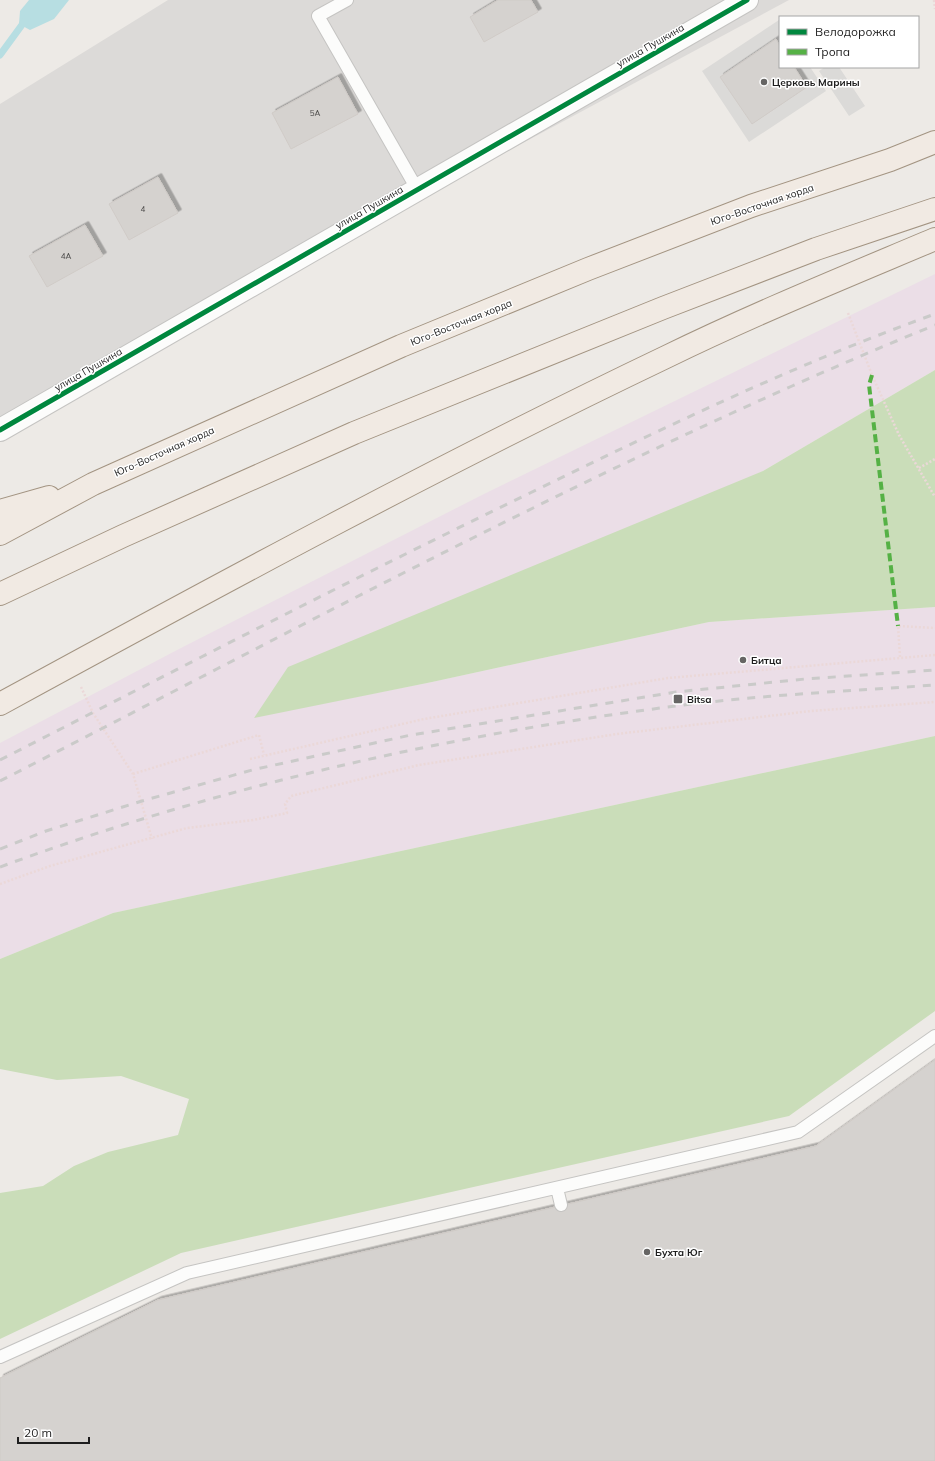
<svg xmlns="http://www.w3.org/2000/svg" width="935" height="1461" viewBox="0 0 935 1461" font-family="Mulish,sans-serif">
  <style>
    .residential { fill: #dcdad8 }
    .industrial { fill: #ebdee7 }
    .religious { fill: #dbdad8 }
    .forest { fill: #caddb9 }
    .water { fill: #b7dee2 }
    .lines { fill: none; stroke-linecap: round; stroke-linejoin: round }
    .stream { stroke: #b7dee2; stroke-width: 7 }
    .building { fill: #d5d2cf; stroke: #d0cbc7; filter: url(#shadow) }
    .service-casing { stroke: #c5c4c2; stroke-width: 14 }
    .minor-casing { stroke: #c5c4c2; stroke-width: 24 }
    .primary-casing { stroke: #a39482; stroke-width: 24 }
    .path { stroke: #ebd8d8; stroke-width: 2.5; stroke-dasharray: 2 2; stroke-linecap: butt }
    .service { stroke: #fcfcfb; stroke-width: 12 }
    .minor { stroke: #fcfcfb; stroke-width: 22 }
    .primary { stroke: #f1eae3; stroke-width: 22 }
    .rail { stroke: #cacac9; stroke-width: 3; stroke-dasharray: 8 8; stroke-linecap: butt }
    .quiet { stroke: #55b145; stroke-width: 4; stroke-dasharray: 8 4; stroke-linecap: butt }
    .cycleway-casing { stroke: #fff; stroke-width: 8 }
    .cycleway { stroke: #00873e; stroke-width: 5 }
    .poi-dot { fill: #666564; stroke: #fff; stroke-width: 1.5 }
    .labels { text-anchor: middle; stroke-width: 3; stroke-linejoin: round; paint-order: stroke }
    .number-label { font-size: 8px; fill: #4c4b4a }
    .street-label { font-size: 10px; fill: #1e1e1e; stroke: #fff }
    .poi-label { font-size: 10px; font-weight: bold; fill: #1e1e1e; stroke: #fff; text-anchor: start }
  </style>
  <defs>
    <filter id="shadow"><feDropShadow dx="3.5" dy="-3.5" stdDeviation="0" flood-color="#0004"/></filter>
  </defs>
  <rect width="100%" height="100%" fill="#edeae6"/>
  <path class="residential" d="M168,0H789L0,424V104Z"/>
  <path class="industrial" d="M935,274V370L763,471L254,717L432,682L709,622L935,607V736L113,913L0,959V743L179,649L482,495Z"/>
  <path class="religious" d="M779,20L780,67H810L826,91L749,142L702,71Z
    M825,67H839L865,106L849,116L819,71Z"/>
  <path class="forest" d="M935,370V607L709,622L432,682L254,718L288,667L763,471Z
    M935,736V1011L789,1116L181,1253L0,1339V1193L43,1186L74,1166L108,1152L178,1135L189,1099L121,1076L57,1080L0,1069V959L113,913Z"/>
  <path class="water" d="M29,0H69L54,19L30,30L19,24L20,11Z"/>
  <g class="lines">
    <path class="stream" d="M0,55L27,18"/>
  </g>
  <path class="building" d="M531,0L538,12L484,42L470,17L498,0Z
    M776,39L780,46V67H794L807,87L752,124L720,77Z
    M338,77L358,114L291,149L272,113Z
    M158,177L178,213L129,240L109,204Z
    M85,225L103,256L47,287L29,256Z
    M935,1060V1461H0V1378L158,1300L816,1146Z"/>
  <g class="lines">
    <defs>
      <path id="service" d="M347,0L318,16L417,189
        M557,1188L561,1205
        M0,1357L187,1273L798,1132L935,1036"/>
      <path id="minor" d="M0,430L747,0"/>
      <path id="primary" d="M0,511L49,497
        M0,534L93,484L401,346L588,269L751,206L890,160L935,142
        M0,594L123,536L354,433L663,308L816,249L935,209
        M0,704C220,584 440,465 666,357C754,314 845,277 935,239"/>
    </defs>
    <use href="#service" class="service-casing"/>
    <use href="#minor" class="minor-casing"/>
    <use href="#primary" class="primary-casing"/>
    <path class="path" d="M934,0L935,9
      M848,313L872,375L899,435L935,497
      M919,468L935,459
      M900,657L898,626L935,628
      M81,687L93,713L133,774L152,839
      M250,759L424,719L668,678L935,655
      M133,774L259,735L264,755
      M0,884L50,866L187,828L253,820L287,813L285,804L291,796L419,765L617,734L811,711L935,702"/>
    <use href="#service" class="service"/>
    <use href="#minor" class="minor"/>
    <use href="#primary" class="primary"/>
    <path class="rail" d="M0,760C176,670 352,579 530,493C663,428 796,364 935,314
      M0,781C309,623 614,456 935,325
      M0,849L46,831L142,801L252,770L411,735L676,692L805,679L935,670
      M0,867C217,787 447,735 676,706C762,695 849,691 935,685"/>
    <path class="quiet" d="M872,375L869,385L898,626"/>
    <defs>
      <path id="cycleway" d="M0,430L747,0"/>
    </defs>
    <use href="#cycleway" class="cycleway-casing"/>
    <use href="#cycleway" class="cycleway"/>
  </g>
  <g class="poi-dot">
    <circle cx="764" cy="82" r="4"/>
    <circle cx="743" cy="660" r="4"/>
    <rect x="673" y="694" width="10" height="10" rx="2"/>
    <circle cx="647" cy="1252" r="4"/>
  </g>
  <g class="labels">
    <g class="number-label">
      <text x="315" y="116">5А</text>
      <text x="143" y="212">4</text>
      <text x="66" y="259">4А</text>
    </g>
    <g class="street-label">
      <text transform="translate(650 45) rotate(-30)" y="4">улица Пушкина</text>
      <text transform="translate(762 204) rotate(-19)" y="4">Юго-Восточная хорда</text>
      <text transform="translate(369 207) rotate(-30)" y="4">улица Пушкина</text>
      <text transform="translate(461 322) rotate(-22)" y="4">Юго-Восточная хорда</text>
      <text transform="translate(88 369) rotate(-30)" y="4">улица Пушкина</text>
      <text transform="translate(164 451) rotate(-24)" y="4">Юго-Восточная хорда</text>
    </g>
    <g class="poi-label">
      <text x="772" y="86">Церковь Марины</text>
      <text x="751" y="664">Битца</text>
      <text x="687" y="703">Bitsa</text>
      <text x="655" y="1256">Бухта Юг</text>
    </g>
  </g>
  <rect x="779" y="16" width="140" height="52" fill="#ffffff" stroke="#a5a5a5"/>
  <rect x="787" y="29" width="20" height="6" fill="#00873e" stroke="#a5a5a5"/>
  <text x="815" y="36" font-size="12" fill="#1e1e1e">Велодорожка</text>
  <rect x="787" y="49" width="20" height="6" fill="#55b145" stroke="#a5a5a5"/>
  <text x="815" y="56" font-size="12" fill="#1e1e1e">Тропа</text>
  <path d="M18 1437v6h71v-6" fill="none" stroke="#1e1e1e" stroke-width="2"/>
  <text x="24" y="1437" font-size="12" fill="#1e1e1e" stroke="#ffffff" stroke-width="3" paint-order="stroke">20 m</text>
</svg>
